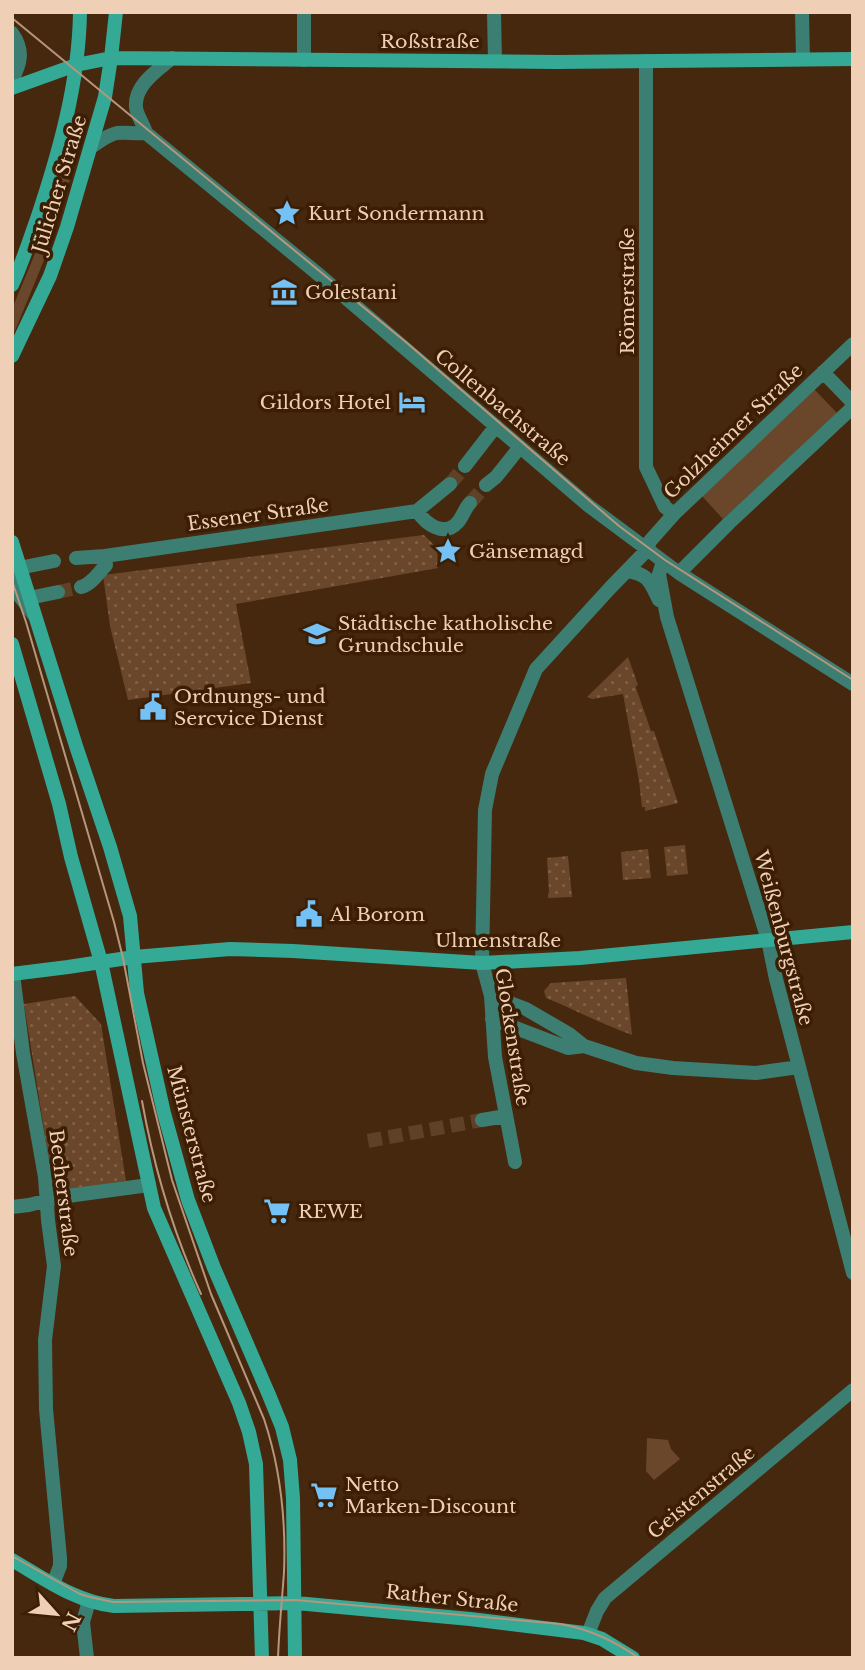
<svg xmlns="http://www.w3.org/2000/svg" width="865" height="1670" viewBox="0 0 865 1670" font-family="'Libre Baskerville',serif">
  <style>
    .grass { fill: #6a472a }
    .park { fill: url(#park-dots) }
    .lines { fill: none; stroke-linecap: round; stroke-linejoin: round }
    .street-tunnel { stroke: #5f4127; stroke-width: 14; stroke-dasharray: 14 7; stroke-linecap: butt }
    .street { stroke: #3c7e71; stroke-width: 14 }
    .secondary { stroke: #34a996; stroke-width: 14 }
    .tram { stroke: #b6967d; stroke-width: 2 }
    .labels { text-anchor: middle; stroke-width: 7; stroke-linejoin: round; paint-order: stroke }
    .street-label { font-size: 19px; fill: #efcfb6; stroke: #3b1e04 }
    .poi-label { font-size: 19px; fill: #efcfb6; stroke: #3b1e04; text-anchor: start }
  </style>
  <defs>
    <pattern id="park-dots" width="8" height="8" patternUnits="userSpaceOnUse" patternTransform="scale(1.75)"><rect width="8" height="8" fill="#6a472a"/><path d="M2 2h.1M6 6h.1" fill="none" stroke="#806047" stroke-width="1.8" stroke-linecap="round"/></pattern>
  </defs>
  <rect width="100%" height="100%" fill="#46280e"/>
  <path class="grass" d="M76,122L87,123L49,248L12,338V309L39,244Z
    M814,389L837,413L723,519L701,495Z
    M647,1438L668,1440L671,1449L680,1459L654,1480L646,1471Z"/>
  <path class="park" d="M424,535L437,548L438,568L236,604L251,683L128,700L110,626L103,575Z
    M628,657L638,685L636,686V688L651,731H654L678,803L645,811V807H642L639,781L623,694L592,699L587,697Z
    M685,845L688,874L667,876L664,847Z
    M648,849L651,878L623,880L621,852Z
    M568,856L572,897L548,898V894L549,893L547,858Z
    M626,978L632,1035C602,1024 575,1010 546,998L544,991L551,983Z
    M75,996L101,1024L126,1181L54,1192L24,1004Z"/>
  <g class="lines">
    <path class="street-tunnel" d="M450,484L465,466
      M470,503L486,485
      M58,592L81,587
      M368,1141L482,1120"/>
    <path class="street" d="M304,12V60
      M494,12L495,61
      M802,12L803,59
      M12,33C24,50 21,63 12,80
      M172,58C158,70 134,85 136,107C136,114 144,125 146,133L318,274L589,506L679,573L853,684
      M646,61V467L665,507L674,514
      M91,147C99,142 107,135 117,133C126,132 136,134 146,133
      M823,372L853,403
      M465,466L496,426
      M486,485L496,477L520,447
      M417,511C426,524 444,538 458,522C463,516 465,508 470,503
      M76,558L105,556L417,511L450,484
      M663,562L659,574L667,617L768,940L776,979L853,1273
      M19,568L54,561
      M627,571C649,574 650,582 659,600
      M679,573L729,523L853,407
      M12,577L18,594L34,615
      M81,587C92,584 98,573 106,565L105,556
      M29,598L58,592
      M13,974L23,1053L45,1177L48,1220L54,1266L45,1340L46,1409L60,1558V1566L53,1584
      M491,996L526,1009L569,1034L584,1046L636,1063L673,1068L756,1073L799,1067
      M492,1019L568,1048L584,1046
      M482,1120L506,1116
      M515,1162L495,1057L491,996L482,963L485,810L492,774L536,669L611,587L647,550L650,541L674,514L853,344
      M12,1207L29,1205L60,1197L149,1185
      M588,1634L597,1611L605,1598L853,1390
      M87,1658L83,1622L89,1601"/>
    <path class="secondary" d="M12,88L76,65L111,58L557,62L853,59
      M12,285C22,264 29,241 37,219C59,153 79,83 80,12
      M12,356L50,276L67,227L105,97L111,58L116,12
      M12,542L76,746L110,847L130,916L137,993L164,1113L188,1200L214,1268L269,1395L282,1427L290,1460L293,1498L295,1658
      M12,644L59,804L71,857L101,962L154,1208L239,1403L249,1432L256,1464L262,1658
      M12,974L68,967L134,957L230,949L293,951L482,963L580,958L853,932
      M12,1560C45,1579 76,1602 114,1606L296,1603L470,1619L584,1633L602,1639L633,1658"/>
    <path class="tram" d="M12,18L407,343L619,526L665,560L853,680
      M12,581L26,622L114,922L123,958L143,1063L172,1180L211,1294L264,1419C280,1467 286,1521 284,1572C282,1601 279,1629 278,1658
      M142,1101C154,1168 173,1232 201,1294
      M12,1556L80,1594L90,1597L113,1602L296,1600L560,1624C590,1629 614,1641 639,1658"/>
  </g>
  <defs>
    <symbol id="sight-bare" viewBox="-9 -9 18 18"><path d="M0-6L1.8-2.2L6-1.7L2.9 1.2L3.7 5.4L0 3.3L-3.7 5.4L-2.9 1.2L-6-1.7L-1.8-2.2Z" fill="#73c1f5" stroke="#3b1e04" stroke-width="2.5" paint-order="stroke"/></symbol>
    <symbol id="museum-bare" viewBox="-9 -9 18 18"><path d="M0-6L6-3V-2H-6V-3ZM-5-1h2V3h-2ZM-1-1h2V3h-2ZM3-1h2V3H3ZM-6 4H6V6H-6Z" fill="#73c1f5" stroke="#3b1e04" stroke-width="2.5" paint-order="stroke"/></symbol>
    <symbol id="hotel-bare" viewBox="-9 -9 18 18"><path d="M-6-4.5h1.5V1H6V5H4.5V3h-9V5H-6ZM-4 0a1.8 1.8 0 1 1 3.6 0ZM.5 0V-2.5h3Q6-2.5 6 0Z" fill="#73c1f5" stroke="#3b1e04" stroke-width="2.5" paint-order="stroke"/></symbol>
    <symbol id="school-bare" viewBox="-9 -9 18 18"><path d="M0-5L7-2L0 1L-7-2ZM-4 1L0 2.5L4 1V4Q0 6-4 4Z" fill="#73c1f5" stroke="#3b1e04" stroke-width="2.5" paint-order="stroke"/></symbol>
    <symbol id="civic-bare" viewBox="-9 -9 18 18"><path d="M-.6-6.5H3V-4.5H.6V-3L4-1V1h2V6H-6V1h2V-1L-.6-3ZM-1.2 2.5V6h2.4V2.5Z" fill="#73c1f5" stroke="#3b1e04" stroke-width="2.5" paint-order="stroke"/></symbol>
    <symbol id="supermarket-bare" viewBox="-9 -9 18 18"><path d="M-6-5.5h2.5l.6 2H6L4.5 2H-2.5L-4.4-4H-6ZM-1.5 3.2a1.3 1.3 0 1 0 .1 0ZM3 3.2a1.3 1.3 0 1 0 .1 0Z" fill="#73c1f5" stroke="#3b1e04" stroke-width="2.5" paint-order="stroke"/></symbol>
  </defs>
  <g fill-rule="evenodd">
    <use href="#sight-bare" x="268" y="194" width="38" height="38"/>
    <use href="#museum-bare" x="265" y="273" width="38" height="38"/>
    <use href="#hotel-bare" x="393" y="383" width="38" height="38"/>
    <use href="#sight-bare" x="429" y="532" width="38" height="38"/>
    <use href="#school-bare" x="298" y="615" width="38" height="38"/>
    <use href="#civic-bare" x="134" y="688" width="38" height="38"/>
    <use href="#civic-bare" x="290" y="895" width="38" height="38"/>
    <use href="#supermarket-bare" x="258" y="1192" width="38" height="38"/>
    <use href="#supermarket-bare" x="305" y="1476" width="38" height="38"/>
  </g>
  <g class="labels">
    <g class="street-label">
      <text x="430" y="48">Roßstraße</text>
      <text transform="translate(59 184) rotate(-73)" y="7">Jülicher Straße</text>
      <text transform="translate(627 291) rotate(-90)" y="7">Römerstraße</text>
      <text transform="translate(503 407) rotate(40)" y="7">Collenbachstraße</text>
      <text transform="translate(733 431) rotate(-44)" y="7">Golzheimer Straße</text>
      <text transform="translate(258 514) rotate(-8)" y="7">Essener Straße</text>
      <text transform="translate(784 938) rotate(75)" y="7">Weißenburgstraße</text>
      <text x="498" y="947">Ulmenstraße</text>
      <text transform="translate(513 1037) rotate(81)" y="7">Glockenstraße</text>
      <text transform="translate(192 1134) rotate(75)" y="7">Münsterstraße</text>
      <text transform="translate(64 1193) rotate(83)" y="7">Becherstraße</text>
      <text transform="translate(701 1492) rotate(-40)" y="7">Geistenstraße</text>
      <text transform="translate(452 1598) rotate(6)" y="7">Rather Straße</text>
    </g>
    <g class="poi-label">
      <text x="308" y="220">Kurt Sondermann</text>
      <text x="305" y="299">Golestani</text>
      <text x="391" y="409" text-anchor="end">Gildors Hotel</text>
      <text x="469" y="558">Gänsemagd</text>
      <text x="338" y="630">Städtische katholische<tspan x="338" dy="22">Grundschule</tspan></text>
      <text x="174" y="703">Ordnungs- und<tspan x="174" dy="22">Sercvice Dienst</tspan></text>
      <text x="330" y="921">Al Borom</text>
      <text x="298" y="1218">REWE</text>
      <text x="345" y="1491">Netto<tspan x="345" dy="22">Marken-Discount</tspan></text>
    </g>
  </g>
  <rect width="865" height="1670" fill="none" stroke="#efcfb6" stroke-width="28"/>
  <g transform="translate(56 1614) rotate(117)" stroke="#3b1e04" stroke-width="5" paint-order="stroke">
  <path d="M0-5L12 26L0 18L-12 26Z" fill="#efcfb6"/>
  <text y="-10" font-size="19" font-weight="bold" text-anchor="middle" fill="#efcfb6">N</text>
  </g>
</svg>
